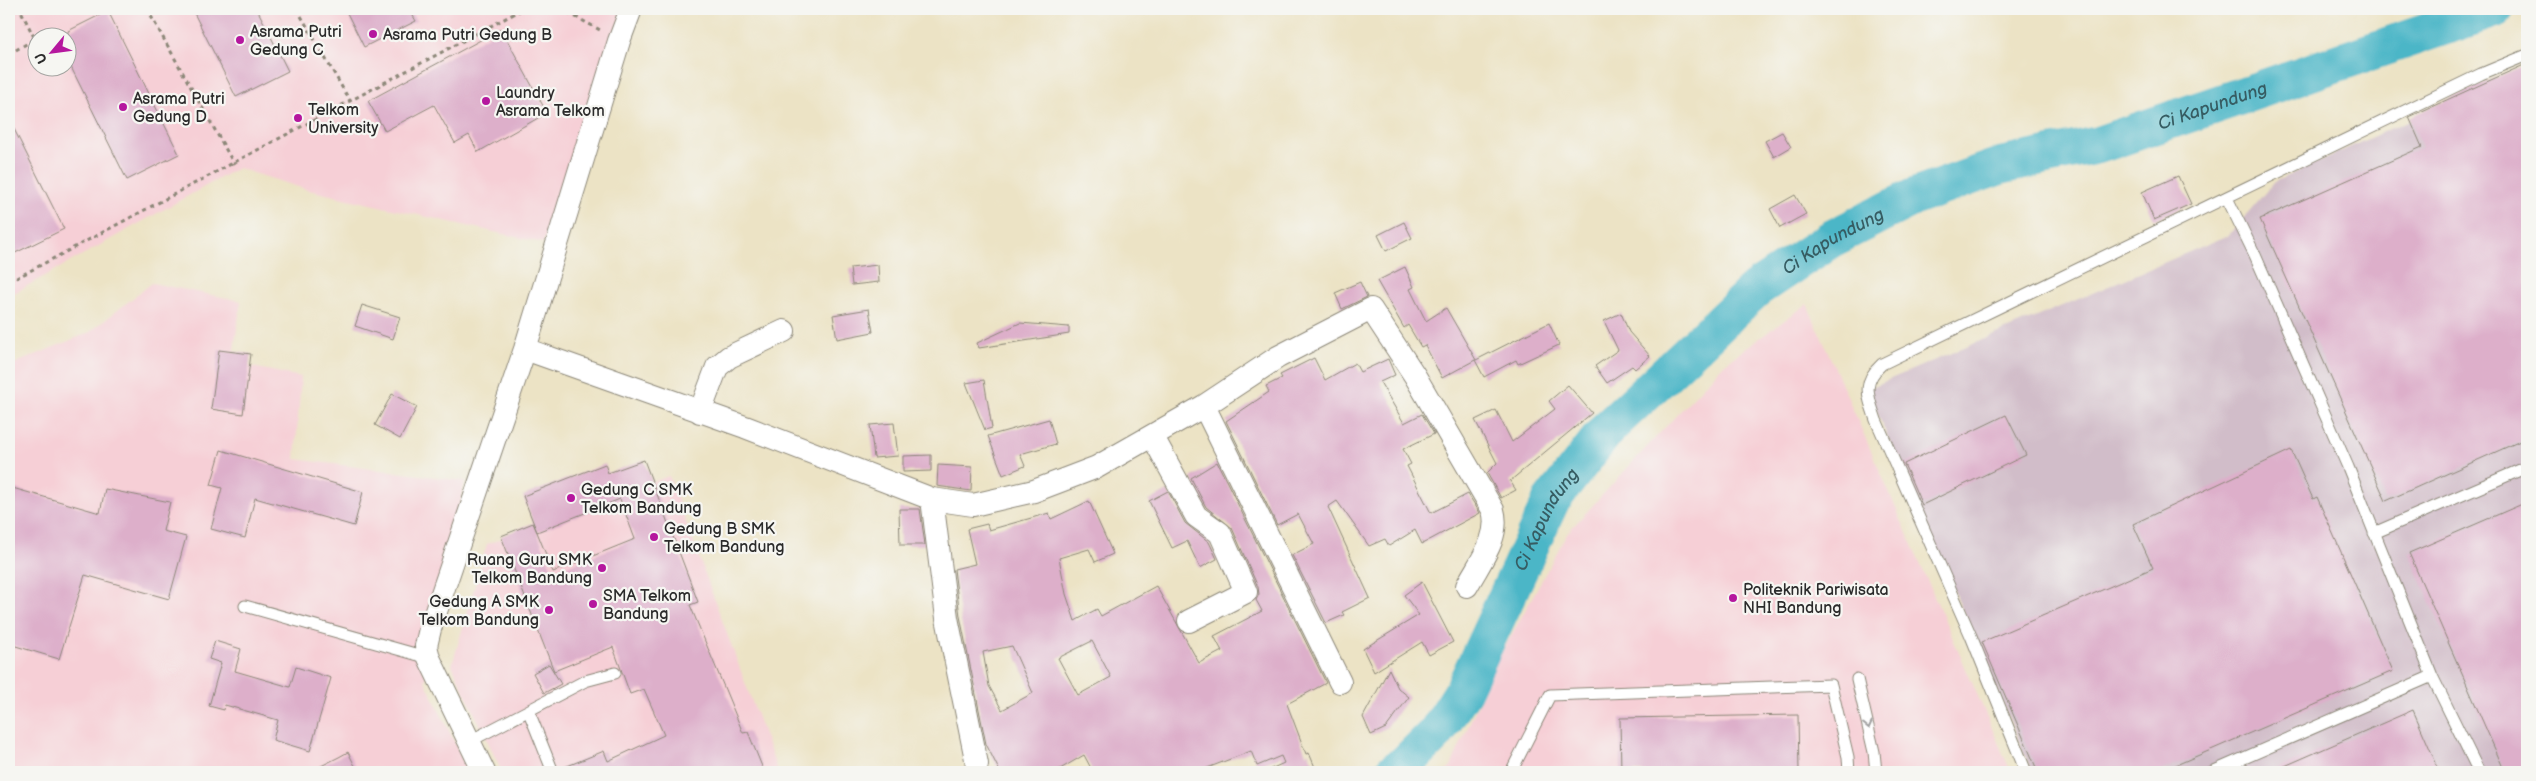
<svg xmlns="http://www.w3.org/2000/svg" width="2536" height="781" viewBox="0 0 2536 781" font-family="'Balsamiq Sans',sans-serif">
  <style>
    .built { fill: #f6cfd6; fill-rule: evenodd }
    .industrial { fill: #d1bdc9 }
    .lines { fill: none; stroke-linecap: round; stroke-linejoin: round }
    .river { stroke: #4bb6c7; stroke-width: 38 }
    .building { fill: #ddafca; fill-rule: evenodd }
    .service-casing { stroke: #8c8778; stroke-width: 13 }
    .minor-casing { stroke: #8c8778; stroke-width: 24 }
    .path { stroke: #8c8778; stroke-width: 3; stroke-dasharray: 4 4; stroke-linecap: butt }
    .service { stroke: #fff; stroke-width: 11 }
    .minor { stroke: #fff; stroke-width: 22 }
    .oneway { stroke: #a0a0a0 }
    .poi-dot { fill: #b5179e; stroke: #f6f6f2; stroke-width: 2 }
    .labels { text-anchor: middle; stroke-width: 4.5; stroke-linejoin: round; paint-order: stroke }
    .poi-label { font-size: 16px; fill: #2b2b2b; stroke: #f6f6f2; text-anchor: start }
    .water-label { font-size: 18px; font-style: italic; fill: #365c62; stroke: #f6f6f2 }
  </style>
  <rect width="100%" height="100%" fill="#f6f6f2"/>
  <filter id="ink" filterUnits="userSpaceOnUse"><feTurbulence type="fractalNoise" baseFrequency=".02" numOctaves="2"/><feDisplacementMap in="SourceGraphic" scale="10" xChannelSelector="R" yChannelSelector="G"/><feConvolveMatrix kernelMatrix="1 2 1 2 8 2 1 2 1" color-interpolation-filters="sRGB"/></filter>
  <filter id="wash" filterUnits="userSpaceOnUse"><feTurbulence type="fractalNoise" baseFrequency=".0096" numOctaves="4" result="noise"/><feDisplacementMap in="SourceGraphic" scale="20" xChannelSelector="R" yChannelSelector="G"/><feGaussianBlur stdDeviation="1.12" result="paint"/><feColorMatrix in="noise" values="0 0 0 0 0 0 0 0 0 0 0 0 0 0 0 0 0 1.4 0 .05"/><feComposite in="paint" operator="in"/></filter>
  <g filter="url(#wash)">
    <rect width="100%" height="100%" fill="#ece3c5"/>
    <path class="built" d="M9,9H625L543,243L308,190L238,168L9,296ZM38,38H68V68H38Z
      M152,283L241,301L232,363L301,377L295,459L465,481L425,681L469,772H9V366L90,332Z
      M1807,304L2011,772H1445L1451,766L1495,665L1568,532L1724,364Z
      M669,476L778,772H502L452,665L487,544Z"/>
    <path class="industrial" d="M2527,66V772H2032L1867,389L2229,235L2274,182Z"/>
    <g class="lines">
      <path class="river" id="s1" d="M1393,772L1406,763L1436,733L1463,691L1551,501L1608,428L1756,289L1831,239L1914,197L2000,166L2098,145L2495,9"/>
    </g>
    <g id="blocks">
      <path class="building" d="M192,9H257L288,71L236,97Z
        M345,9H409L416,21L364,47Z
        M108,11L179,154L127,180L68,61V31Z
        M501,29L547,113L478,152L469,135L455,143L434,105L385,131L368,101Z
        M2524,65L2527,73V438L2386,501L2260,219L2422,147L2409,117Z
        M9,119L64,229L9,256Z
        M1782,132L1791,147L1774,157L1765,141Z
        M2178,176L2191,204L2154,220L2142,192Z
        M1795,195L1806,214L1780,228L1770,209Z
        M1404,222L1412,238L1386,251L1378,235Z
        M878,265L879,282L852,285L850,268Z
        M1405,267L1414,287L1410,289L1426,321L1446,308L1476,360L1549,323L1559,345L1518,364L1516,360L1484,377L1475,360L1442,378L1425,345L1421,347L1408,325L1404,328L1377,281Z
        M1360,282L1367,297L1342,309L1335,293Z
        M362,305L400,317L393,339L355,326Z
        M869,309L873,332L837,339L833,315Z
        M1621,313L1629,332L1650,356L1635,369L1632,366L1607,383L1595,366L1618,350L1604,321Z
        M1020,323L1069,327V334L979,348L977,343Z
        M219,350L251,354L243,414L211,409Z
        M1314,358L1325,380L1355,363L1360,372L1388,359L1395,375L1380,382L1404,423L1422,414L1434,434L1403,449L1411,464L1407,466L1431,513L1468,494L1480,513L1422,544L1415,530L1389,546L1385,539L1369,546L1337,501L1328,507L1370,598L1342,612L1344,615L1326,623L1292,555L1314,544L1298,514L1277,525L1226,421L1269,392L1266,386L1282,378L1280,375Z
        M984,380L992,428L985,430L966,383Z
        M1568,385L1592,413L1510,481L1516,490L1501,498L1487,473L1497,463L1475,420L1496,410L1512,442L1555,409L1549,401Z
        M392,394L417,407L400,439L375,425Z
        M2006,415L2026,455L1922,505L1904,464Z
        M1049,419L1056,444L1020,454L1025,466L1003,475L988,436Z
        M894,423L898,456L874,458L870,425Z
        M221,450L363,492L354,526L255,498L245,538L211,529L222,488L211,485Z
        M2291,450L2313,499L2317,497L2393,671L2160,772H2038L1982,642L2153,568L2133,524Z
        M931,455V471L903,472V456Z
        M644,460L698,602L690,605L743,733L748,732L763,769L754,772H560V769L604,751L608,761L664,735L644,689L630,694L613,647L554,671L501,536L533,523L537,532L523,496L605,464L608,473ZM620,499L635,539L553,572L537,532Z
        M1217,462L1326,683L1287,704L1306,754L1309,753L1317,772H1264L1284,763L1281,756L1257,766L1251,751L1197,772H1093L1084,755L1055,772H1000L986,744L960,616L954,569L975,564L967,529L987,524L989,530L1049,513L1051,519L1089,501L1113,554L1095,562L1089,549L1059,558L1066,594L1075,621L1097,609L1101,616L1156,586L1199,663L1222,651L1214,636L1262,611L1256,600L1259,594L1258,587L1232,528L1206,507L1191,478ZM1092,641L1111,677L1078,695L1058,658ZM1012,646L1033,693L1002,710L989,686L983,652Z
        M938,465L972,467L971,491L937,486Z
        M9,487L100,513L105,489L170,502L163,531L186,537L169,599L85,575L59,659L9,644Z
        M1168,491L1185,523L1209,542L1217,559L1200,568L1187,541L1172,548L1149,501Z
        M2527,502V772H2505L2409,553Z
        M899,509H920L925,545H900Z
        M1422,582L1453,642L1429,655L1422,642L1374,672L1363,649L1419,615L1404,595Z
        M215,641L241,649L235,671L290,687L296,667L331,678L310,751L273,740L278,720L225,705L224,710L209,706L221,663L209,659Z
        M549,664L561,684L544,693L533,673Z
        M1389,669L1398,688L1409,697L1386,728L1371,735L1363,717Z
        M2413,710L2440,772H2271Z
        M1798,715L1799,772H1621L1620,718Z
        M348,752L358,772H309L339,757Z"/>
    </g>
  </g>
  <g filter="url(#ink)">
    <use href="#blocks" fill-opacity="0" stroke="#8c8778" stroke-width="1"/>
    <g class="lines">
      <defs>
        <path id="service" d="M2227,198L2255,255L2348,467L2432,676L2479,772
          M2374,533L2527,467
          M245,606L429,658
          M1857,679L1874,752L1876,772
          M529,712L553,772
          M470,741L585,681L615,673
          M1511,772L1550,695L1831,685L1848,757L1849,772
          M2026,772L1971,636L1876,420C1868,396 1861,383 1882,364L2481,74L2527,55
          M2212,772L2432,676"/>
        <path id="minor" d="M525,349L745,427L932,499L973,505L1034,491L1097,467L1204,406L1278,357L1371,309L1415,376L1493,510C1501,537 1479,563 1467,586
          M1204,406L1340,682
          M700,412L717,367L729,357L784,331
          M1153,437L1196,516L1220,533L1246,592L1189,621
          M932,499L947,618L977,764L975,772
          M484,772L429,658L426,646L430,629L525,349L619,41L631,9"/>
      </defs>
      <use href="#service" class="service-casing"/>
      <use href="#minor" class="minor-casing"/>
      <path class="path" d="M147,9L234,164
        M297,9L350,101
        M561,9L602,31
        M9,54L35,39L20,9
        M9,282L523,9"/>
      <use href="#service" class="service"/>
      <use href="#minor" class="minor"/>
    </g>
    <defs><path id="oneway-chevron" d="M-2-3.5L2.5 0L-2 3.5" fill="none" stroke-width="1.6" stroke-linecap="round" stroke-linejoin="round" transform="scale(1.25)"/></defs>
    <use class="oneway" href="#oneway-chevron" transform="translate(1868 725) rotate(77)"/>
  </g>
  <g class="poi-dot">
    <circle cx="373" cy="34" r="5"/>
    <circle cx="240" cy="40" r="5"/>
    <circle cx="486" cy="101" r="5"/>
    <circle cx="123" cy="107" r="5"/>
    <circle cx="298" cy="118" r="5"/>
    <circle cx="571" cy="498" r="5"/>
    <circle cx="654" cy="537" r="5"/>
    <circle cx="602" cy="568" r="5"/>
    <circle cx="1733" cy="598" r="5"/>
    <circle cx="593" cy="604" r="5"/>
    <circle cx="549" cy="610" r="5"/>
  </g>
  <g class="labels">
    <g class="poi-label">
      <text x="250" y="37">Asrama Putri<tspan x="250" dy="18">Gedung C</tspan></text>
      <text x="383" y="40">Asrama Putri Gedung B</text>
      <text x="496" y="98">Laundry<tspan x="496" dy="18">Asrama Telkom</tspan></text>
      <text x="133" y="104">Asrama Putri<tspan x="133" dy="18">Gedung D</tspan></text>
      <text x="308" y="115">Telkom<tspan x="308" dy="18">University</tspan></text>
      <text x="581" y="495">Gedung C SMK<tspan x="581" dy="18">Telkom Bandung</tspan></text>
      <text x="664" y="534">Gedung B SMK<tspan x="664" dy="18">Telkom Bandung</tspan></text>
      <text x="592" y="565" text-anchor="end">Ruang Guru SMK<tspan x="592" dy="18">Telkom Bandung</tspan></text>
      <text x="1743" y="595">Politeknik Pariwisata<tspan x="1743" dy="18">NHI Bandung</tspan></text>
      <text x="603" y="601">SMA Telkom<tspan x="603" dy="18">Bandung</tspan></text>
      <text x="539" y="607" text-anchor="end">Gedung A SMK<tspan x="539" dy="18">Telkom Bandung</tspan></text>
    </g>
    <g class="water-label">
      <text dy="6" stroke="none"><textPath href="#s1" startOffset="1109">Ci Kapundung</textPath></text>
      <text dy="6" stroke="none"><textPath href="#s1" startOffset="704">Ci Kapundung</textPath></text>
      <text dy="6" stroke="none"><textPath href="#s1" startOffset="299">Ci Kapundung</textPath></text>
    </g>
  </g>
  <rect width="2536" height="781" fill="none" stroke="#f6f6f2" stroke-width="30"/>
  <g transform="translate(52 52) rotate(241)"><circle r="24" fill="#f6f6f2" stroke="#a5a5a2"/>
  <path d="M0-4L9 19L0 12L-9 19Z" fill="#b5179e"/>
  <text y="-8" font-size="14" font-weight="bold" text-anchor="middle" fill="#2b2b2b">U</text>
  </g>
</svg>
